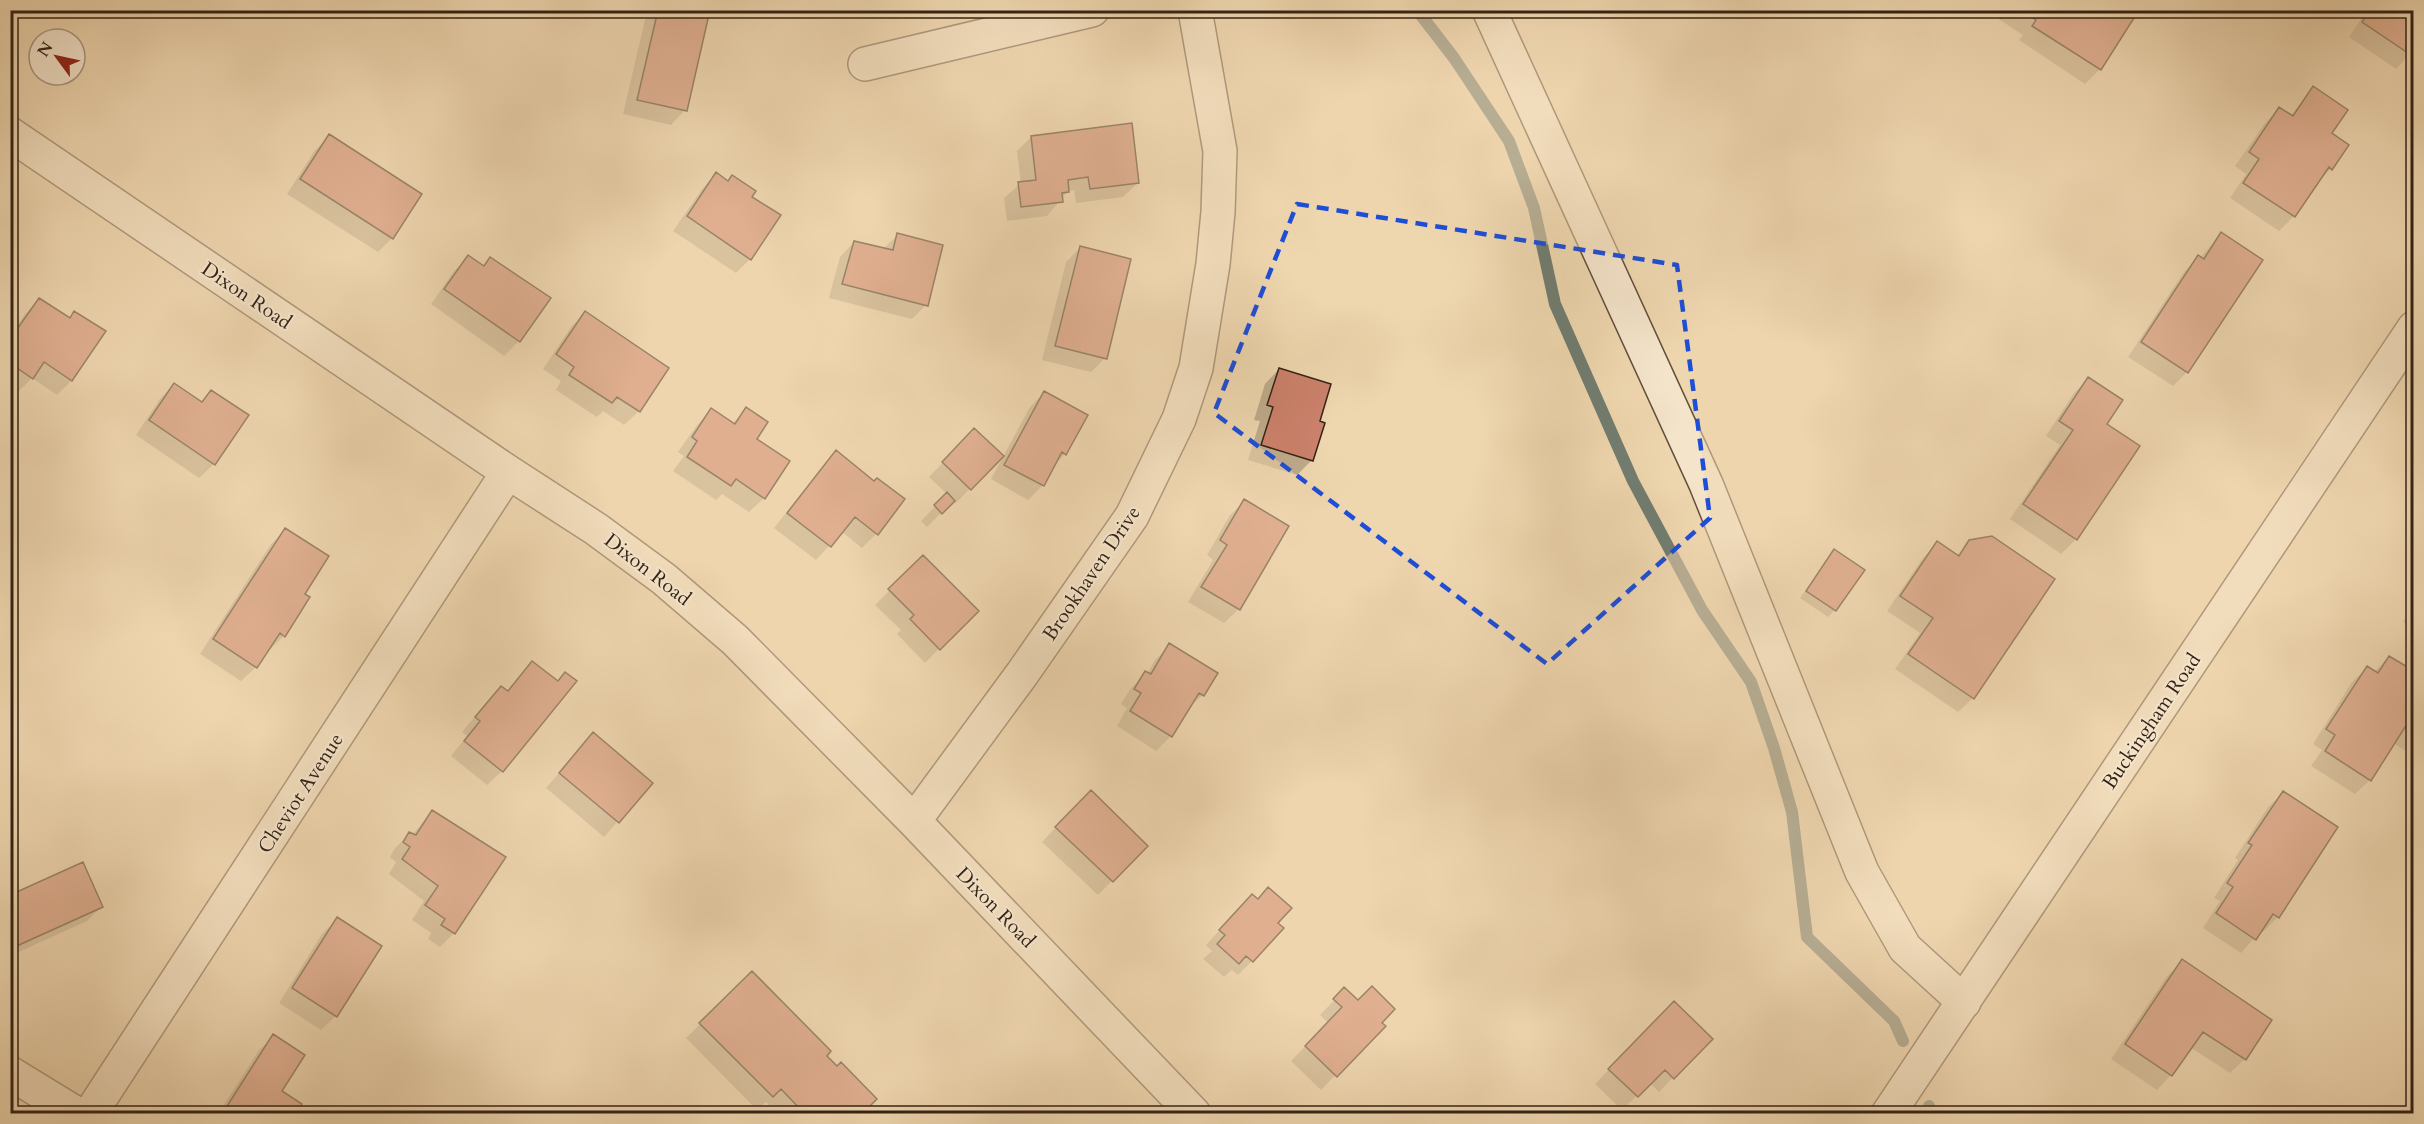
<svg xmlns="http://www.w3.org/2000/svg" width="2424" height="1124" viewBox="0 0 2424 1124" font-family="Cardo,serif">
  <style>
    .shadow { fill: #0003 }
    .lines { fill: none; stroke-linecap: round; stroke-linejoin: round }
    .stream { stroke: #717d71; stroke-width: 12 }
    .building { fill: #cc816c; stroke: #342216; stroke-width: 1.5 }
    .minor-casing { stroke: #624f3c; stroke-width: 36 }
    .minor { stroke: #f4e4ca; stroke-width: 33 }
    .marked { fill: none; stroke: #1d4ed8; stroke-width: 4.5; stroke-dasharray: 12 8; stroke-linejoin: round }
    .labels { text-anchor: middle; stroke-width: 4.5; stroke-linejoin: round; paint-order: stroke }
    .street-label { font-size: 20px; fill: #342216; stroke: #f4e4ca }
  </style>
  <rect width="100%" height="100%" fill="#eed6ae"/>
  <filter id="stains"><feTurbulence type="fractalNoise" baseFrequency=".00333" numOctaves="4"/><feColorMatrix values="0 0 0 0 .2 0 0 0 0 .09 0 0 0 0 .02 0 0 0 .5 -.17"/></filter>
  <radialGradient id="worn" r=".72"><stop offset=".6" stop-color="#630" stop-opacity="0"/><stop offset="1" stop-color="#630" stop-opacity=".3"/></radialGradient>
  <path class="shadow" d="M708,10L685,110L671,125L623,114L647,11Z
    M1985,10H2119L2100,69L2085,84L2019,40L2023,35Z
    M2367,10H2414L2410,54L2396,69L2349,37Z
    M2313,88L2330,134L2331,169L2316,183L2294,216L2279,231L2230,198L2246,174L2235,166L2265,123L2279,109L2290,116Z
    M330,136L392,238L378,252L287,194L315,150Z
    M1031,137L1138,183L1123,197L1076,203L1074,190L1068,191L1047,216L1007,221L1004,198L1021,183L1017,151Z
    M716,174L750,197V259L736,273L673,231L702,189Z
    M2221,234L2187,372L2173,386L2128,357L2184,272L2199,257L2200,258Z
    M898,235L926,305L912,319L829,298L840,257L854,242L883,249Z
    M1080,248L1105,358L1091,372L1042,360L1066,262Z
    M468,257L482,266L490,259L548,299L519,341L504,356L431,304L454,271Z
    M39,300L68,319L75,313L103,332L71,381L57,395L32,378L18,392L10,387V335L25,314Z
    M585,313L639,411L624,425L603,411L597,417L556,390L561,381L543,369L571,327Z
    M1279,369L1318,422L1312,460L1297,475L1248,460L1260,421L1254,420L1265,384Z
    M2088,379L2105,424L2138,446L2076,539L2061,554L2010,519L2060,445L2046,436L2074,393Z
    M174,384L200,403L211,392L214,464L199,478L136,435L160,399Z
    M1044,393L1065,454L1054,465L1043,485L1028,500L991,479L1030,407Z
    M746,409L755,439L764,498L749,512L722,494L716,500L673,471L684,456L678,452L697,425L711,410L732,424Z
    M974,430L1002,456L956,503L953,501L927,527L921,521L947,494L929,477Z
    M836,452L876,534L862,548L842,532L816,560L774,528L822,467Z
    M1245,501L1239,609L1224,623L1188,602L1213,560L1207,555L1230,515Z
    M286,530L302,594L284,636L269,650L268,649L256,667L241,681L200,654L271,544Z
    M1970,542L1973,698L1958,712L1895,669L1920,633L1887,611L1923,558L1938,543L1956,556Z
    M1834,551L1835,610L1828,617L1800,598Z
    M923,557L976,611L925,663L897,634L901,630L875,605Z
    M2414,604V629L2403,622Z
    M1170,645L1203,695L1188,708L1171,736L1156,751L1117,726L1127,708L1121,704L1131,688L1147,674L1155,660Z
    M2389,657L2414,673V756L2393,743L2370,780L2355,794L2311,766L2322,750L2313,744L2352,682L2367,668L2374,672Z
    M532,663L557,683L574,681L502,771L487,785L451,756L467,736L462,732L487,702L501,688L506,692Z
    M593,734L651,783L604,837L546,788Z
    M2283,793L2336,827L2278,917L2263,932L2261,930L2241,953L2203,928L2220,901L2214,898L2238,860L2235,858L2268,807Z
    M1076,806L1112,881L1098,895L1042,842Z
    M432,812L454,933L440,947L428,939L431,933L412,920L424,901L389,874L396,862L390,857L395,848L410,834L412,835Z
    M10,897L102,906L87,921L10,956Z
    M1238,910L1276,923L1252,961L1238,975L1232,970L1224,977L1203,959L1212,951L1206,945Z
    M337,919L336,1016L321,1030L279,1003L322,934Z
    M2183,961L2245,1059L2230,1073L2190,1047L2171,1075L2157,1090L2111,1059L2168,975Z
    M752,973L825,1056L860,1114H777L766,1102L757,1110L686,1038Z
    M1345,989L1383,1026L1321,1090L1291,1061L1328,1023L1320,1015Z
    M1674,1003L1711,1039L1659,1092L1650,1083L1622,1110L1595,1084Z
    M274,1036L280,1092L295,1114H218L259,1050Z"/>
  <g class="lines">
    <path class="stream" d="M1417,10L1454,58L1509,141L1534,208L1555,304L1633,481L1702,610L1751,682L1774,748L1792,812L1807,937L1894,1021L1903,1041
      M1929,1106L1932,1114"/>
  </g>
  <path class="building" d="M658,10H710L687,111L637,100Z
    M2021,10H2122L2134,18L2101,70L2032,26L2036,20Z
    M2370,10H2414V52L2411,55L2362,22Z
    M2313,86L2348,110L2332,133L2349,145L2332,170L2329,167L2295,217L2243,183L2259,159L2249,152L2279,107L2293,116Z
    M1132,123L1139,183L1090,189L1088,177L1068,180L1069,192L1062,193L1063,202L1021,207L1018,182L1036,180L1031,136Z
    M329,134L422,194L393,239L300,179Z
    M716,172L728,181L732,175L756,191L752,197L781,215L751,260L687,216Z
    M2221,232L2263,260L2188,373L2141,342L2198,255L2204,259Z
    M897,233L943,245L928,306L842,284L854,241L893,250Z
    M1080,246L1131,259L1107,359L1055,346Z
    M468,255L484,266L490,257L551,298L520,342L444,289Z
    M39,298L70,318L74,311L106,331L72,381L44,362L33,379L10,363V339Z
    M585,311L669,368L640,412L617,397L612,403L569,375L574,367L556,354Z
    M1279,368L1331,384L1320,421L1325,423L1313,461L1261,445L1273,407L1267,405Z
    M2088,377L2123,400L2107,424L2140,446L2077,540L2023,504L2073,430L2059,421Z
    M174,383L202,402L211,390L249,415L215,465L149,420Z
    M1044,391L1088,415L1066,455L1062,452L1044,486L1004,465Z
    M746,407L768,422L757,439L790,461L765,499L736,479L731,486L687,457L697,441L692,437L711,408L735,424Z
    M974,428L1004,456L971,490L942,462Z
    M836,450L874,481L877,478L905,499L878,535L855,517L831,547L787,513Z
    M947,492L955,501L942,514L934,505Z
    M1244,499L1289,526L1240,610L1201,587L1227,545L1220,540Z
    M285,528L329,556L305,594L310,597L285,637L280,633L257,668L213,639Z
    M1992,536L2055,579L1974,699L1908,654L1933,618L1900,596L1937,541L1959,556L1969,540Z
    M1834,549L1865,570L1836,611L1806,591Z
    M923,555L979,611L940,650L910,619L914,615L888,589Z
    M1169,643L1218,673L1204,696L1199,693L1172,737L1130,711L1141,693L1134,689L1145,671L1151,674Z
    M2389,656L2414,671V733L2405,727L2371,781L2325,751L2335,735L2326,729L2367,666L2378,673Z
    M532,661L558,681L565,672L577,681L503,772L464,741L480,721L475,717L501,686L508,691Z
    M593,732L653,783L619,823L559,773Z
    M1091,790L1148,846L1113,882L1055,827Z
    M2283,791L2338,827L2279,918L2273,914L2256,940L2216,913L2233,887L2227,883L2252,845L2248,843Z
    M432,810L506,857L455,934L441,925L445,919L425,905L438,886L402,859L410,847L403,842L409,832L416,835Z
    M83,862L103,907L10,949V895Z
    M1268,887L1292,908L1278,923L1284,928L1253,962L1246,956L1239,964L1217,944L1225,935L1219,930L1252,894L1258,899Z
    M337,917L382,946L337,1017L292,988Z
    M2182,959L2272,1020L2246,1060L2203,1032L2172,1076L2125,1044Z
    M752,971L831,1051L827,1056L837,1066L841,1062L877,1099L862,1114H805L781,1089L773,1097L699,1023Z
    M1372,986L1395,1009L1382,1023L1386,1026L1337,1077L1305,1046L1342,1007L1333,999L1344,987L1358,1000Z
    M1674,1001L1713,1039L1674,1079L1665,1070L1638,1097L1608,1069Z
    M273,1034L305,1055L282,1091L302,1104L296,1114H222Z"/>
  <g class="lines">
    <defs>
      <path id="minor" d="M1489,10L1706,484L1862,872L1905,948L1964,1002
        M865,64L1092,10
        M10,134L508,472L596,529L664,579L735,640L914,821L1194,1114
        M914,821L1022,674L1132,516L1179,419L1196,368L1213,264L1218,212L1220,151L1195,10
        M10,1073L77,1114
        M90,1114L508,472
        M1888,1114L2414,328"/>
    </defs>
    <use href="#minor" class="minor-casing"/>
    <use href="#minor" class="minor"/>
  </g>
  <path d="M0 0H2424V1124H0ZM1297,204L1677,265L1710,518L1547,664L1214,413Z" fill="#eed6ae" fill-opacity=".55" fill-rule="evenodd"/>
  <path class="marked" d="M1297,204L1677,265L1710,518L1547,664L1214,413Z"/>
  <g class="labels">
    <g class="street-label">
      <text transform="translate(247 295) rotate(34)" y="7">Dixon Road</text>
      <text transform="translate(648 569) rotate(38)" y="7">Dixon Road</text>
      <text transform="translate(1091 573) rotate(-56)" y="7">Brookhaven Drive</text>
      <text transform="translate(2151 721) rotate(-56)" y="7">Buckingham Road</text>
      <text transform="translate(300 793) rotate(-57)" y="7">Cheviot Avenue</text>
      <text transform="translate(996 907) rotate(46)" y="7">Dixon Road</text>
    </g>
  </g>
  <rect width="2424" height="1124" fill="none" stroke="#eed6ae" stroke-width="36"/>
  <rect x="12" y="12" width="2400" height="1100" fill="none" stroke="#342216" stroke-width="3"/>
  <rect x="18" y="18" width="2388" height="1088" fill="none" stroke="#342216" stroke-width="1.5"/>
  <g transform="translate(57 57) rotate(303)"><circle r="28" fill="#f4e4ca" stroke="#a79682" stroke-width="1.5"/>
  <path d="M0-4.5L10 22L0 15L-10 22Z" fill="#8f2418"/>
  <text y="-9" font-size="16" font-weight="bold" text-anchor="middle" fill="#342216">N</text>
  </g>
  <rect width="100%" height="100%" filter="url(#stains)"/>
  <rect width="100%" height="100%" fill="url(#worn)"/>
</svg>
